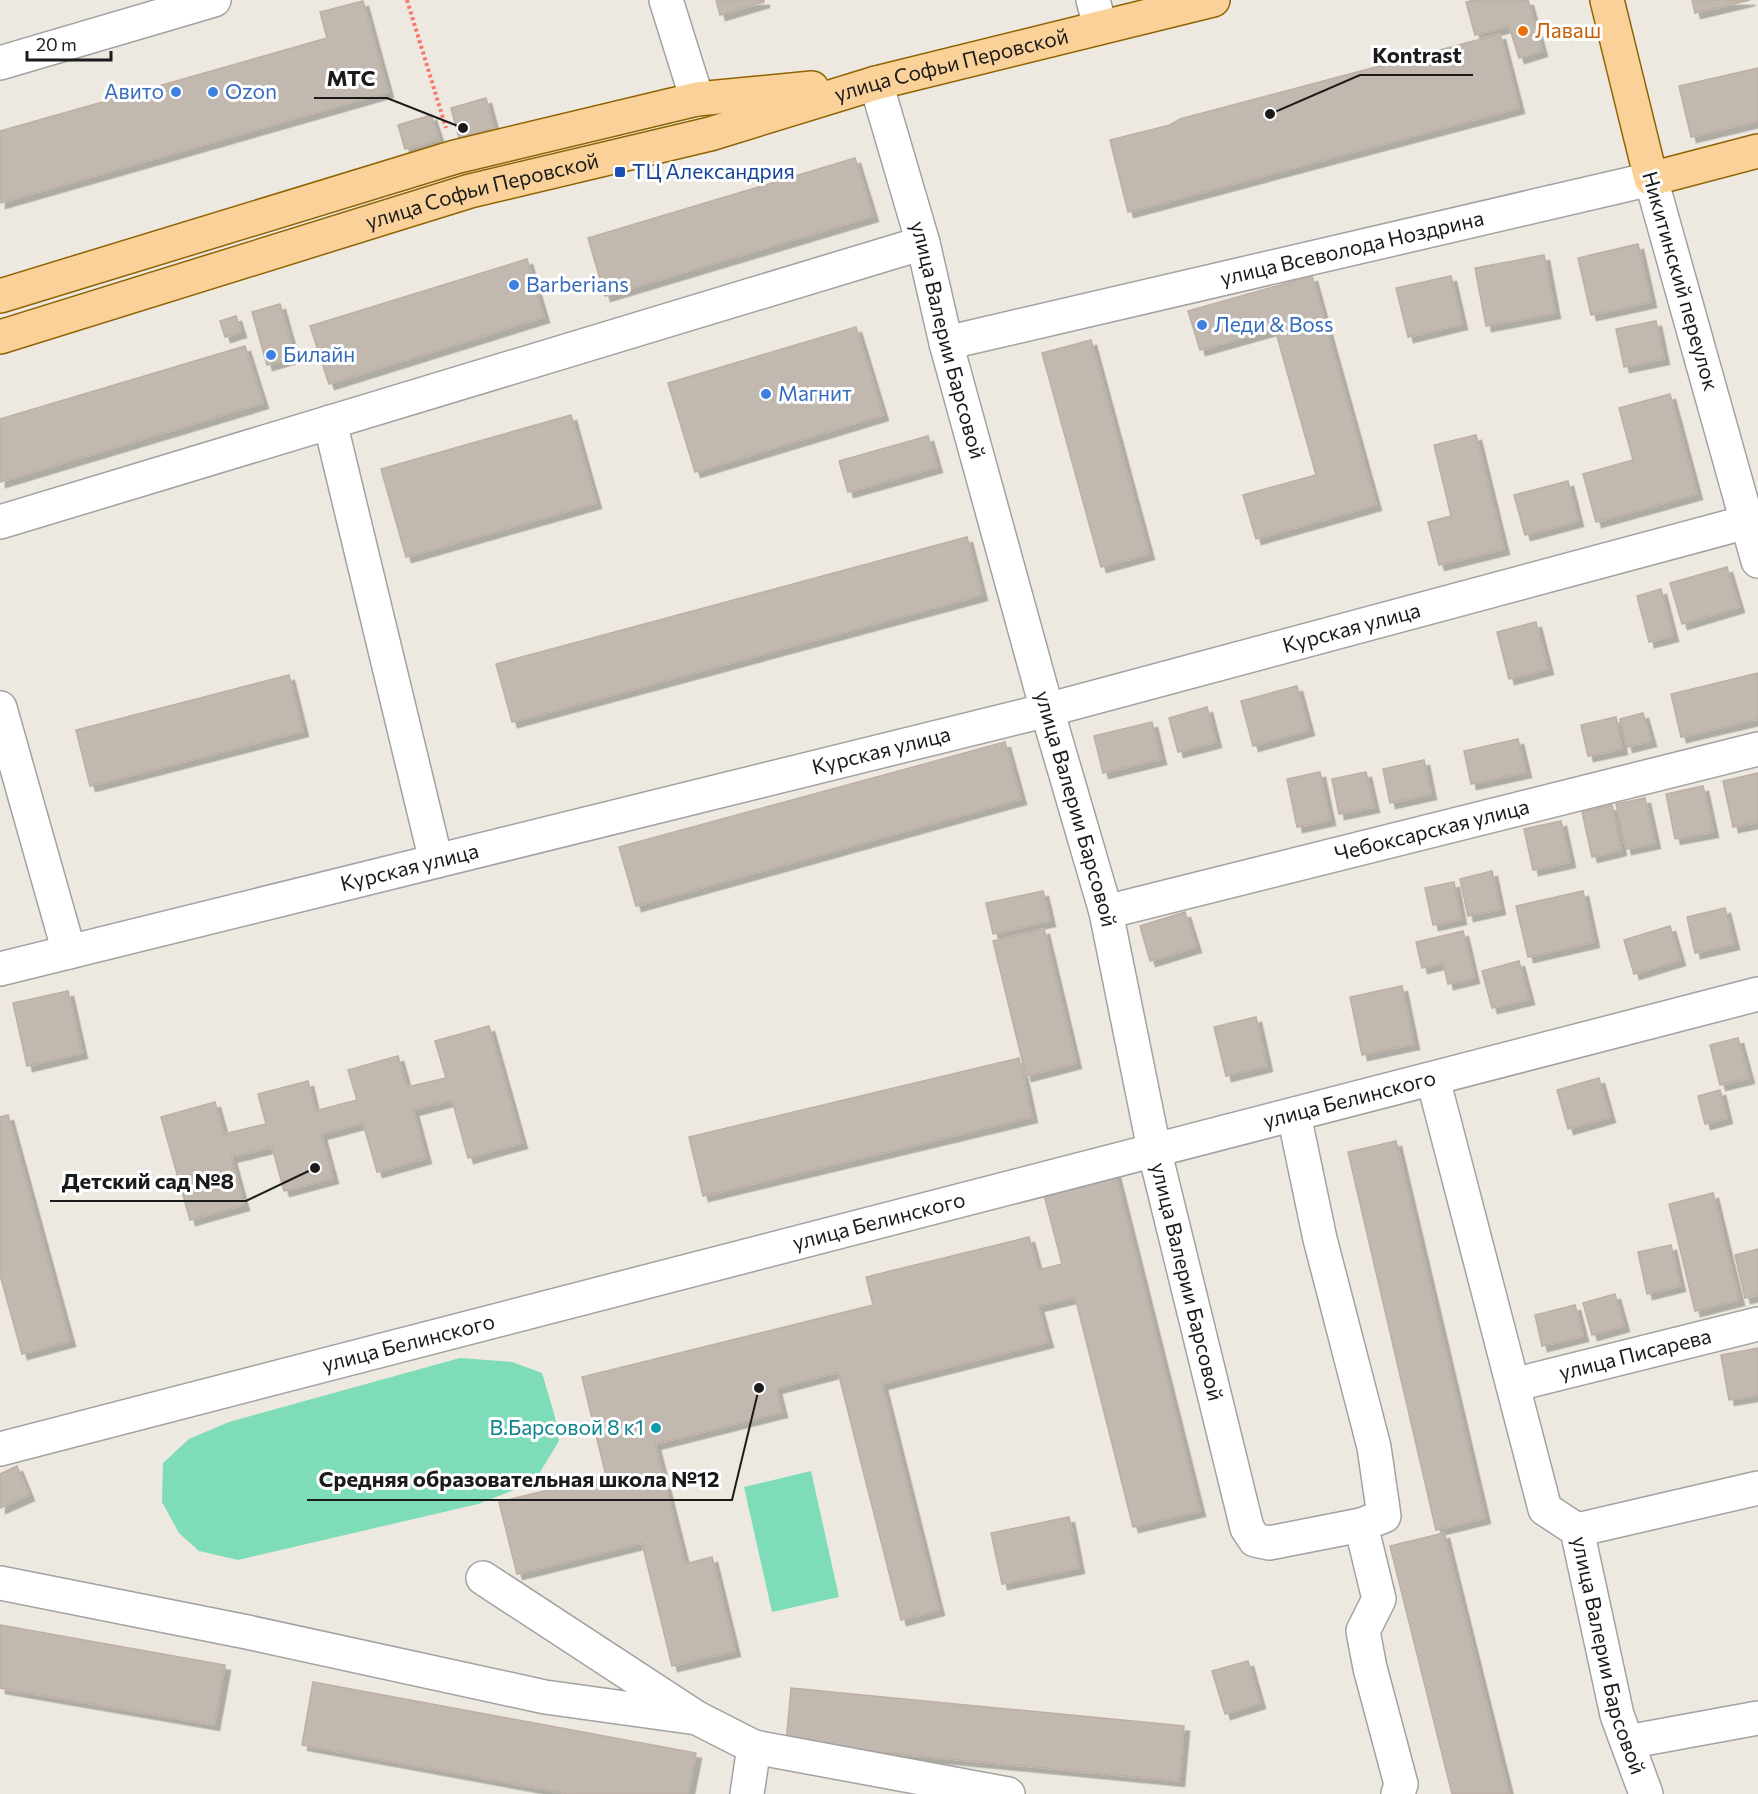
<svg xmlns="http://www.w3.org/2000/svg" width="1758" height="1794" viewBox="0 0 1758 1794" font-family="Commissioner,sans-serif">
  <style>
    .pitch { fill: #7edcb9 }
    .building { fill: #c1b8b0; stroke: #beafa3; stroke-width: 1.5; filter: url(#shadow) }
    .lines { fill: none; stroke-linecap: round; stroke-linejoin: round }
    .minor-casing { stroke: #a2a2a2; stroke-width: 36 }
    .major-casing { stroke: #906302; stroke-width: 36 }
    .path { stroke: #f87766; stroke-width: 4; stroke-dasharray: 3 3; stroke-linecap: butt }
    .minor { stroke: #fff; stroke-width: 33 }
    .major { stroke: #fad198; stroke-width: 33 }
    .food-dot { fill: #e8710a; stroke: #fff; stroke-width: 2 }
    .shop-dot { fill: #3f7fe0; stroke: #fff; stroke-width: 2 }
    .transit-dot { fill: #1a4fb4; stroke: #fff; stroke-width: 2 }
    .culture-dot { fill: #0f9aa8; stroke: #fff; stroke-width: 2 }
    .labels { text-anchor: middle; stroke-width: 6; stroke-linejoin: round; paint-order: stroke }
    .food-label { font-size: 21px; fill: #c56008; stroke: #fff; text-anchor: start }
    .street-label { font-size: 21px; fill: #1b1b1b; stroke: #fff }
    .shop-label { font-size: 21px; fill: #366cbe; stroke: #fff; text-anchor: start }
    .transit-label { font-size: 21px; fill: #164399; stroke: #fff; text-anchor: start }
    .culture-label { font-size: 21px; fill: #0d838f; stroke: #fff; text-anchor: end }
    .leader { fill: none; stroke: #1b1b1b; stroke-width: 2 }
    .callout-dot { fill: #1b1b1b; stroke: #fff; stroke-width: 2 }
    .callout-label { font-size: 22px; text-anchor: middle; font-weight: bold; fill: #1b1b1b; stroke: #fff; stroke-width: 6; stroke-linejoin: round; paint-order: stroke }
  </style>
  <defs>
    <filter id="shadow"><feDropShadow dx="5.5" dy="5.5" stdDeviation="0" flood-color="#0004"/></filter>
  </defs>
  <rect width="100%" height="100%" fill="#ede9e0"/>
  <path class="pitch" d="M460,1358L512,1362L542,1373L555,1417L559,1441L534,1482L478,1504L238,1560L199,1551L179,1533L162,1502L163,1463L189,1439L229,1422Z
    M811,1471L839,1597L772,1612L744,1487Z"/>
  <path class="building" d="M716,0H764V2L720,15Z
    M1474,0H1528L1542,51L1519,58L1509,26L1475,35L1466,2Z
    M1692,0H1750L1695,13Z
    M363,1L388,92L0,203V131L327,38L320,12Z
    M1500,34L1519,108L1128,212L1110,140L1170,125L1180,119Z
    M1758,68V121L1691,137L1679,86Z
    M486,98L494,128L459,138L451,108Z
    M431,115L439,139L405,149L398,125Z
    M855,158L873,216L605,296L588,238Z
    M1638,244L1651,302L1591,315L1578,258Z
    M1544,255L1555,313L1486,326L1475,268Z
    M527,259L544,317L329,384L310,326Z
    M1312,276L1376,505L1256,539L1243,495L1316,475L1275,329L1200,350L1188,311Z
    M1451,276L1462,324L1408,337L1396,288Z
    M280,304L295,357L267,365L252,312Z
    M236,316L241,332L225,337L220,321Z
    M1656,321L1664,359L1624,367L1616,329Z
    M856,327L883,415L695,472L668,383Z
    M1091,340L1149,554L1101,567L1042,353Z
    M245,346L263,403L0,482V419Z
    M1670,394L1697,494L1596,522L1583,474L1633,460L1619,408Z
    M571,415L596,503L406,557L381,469Z
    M1476,435L1504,549L1439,565L1428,522L1451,516L1434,445Z
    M928,436L937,467L848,492L839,461Z
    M1568,481L1578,521L1525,535L1514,495Z
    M967,537L982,595L512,722L496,664Z
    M1727,567L1739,607L1682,624L1670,583Z
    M1661,589L1673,636L1649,642L1637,596Z
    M1536,622L1548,669L1509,679L1497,632Z
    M1758,673V719L1681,737L1671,694Z
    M289,675L303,731L90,786L76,730Z
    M1297,686L1309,730L1253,746L1241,701Z
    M1207,707L1216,742L1178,752L1169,718Z
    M1643,713L1651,741L1627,747L1620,719Z
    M1616,717L1622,749L1588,756L1581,725Z
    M1152,722L1161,759L1103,773L1094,736Z
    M1518,739L1526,772L1471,784L1464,751Z
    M1005,742L1021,799L636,906L619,847Z
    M1424,760L1431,794L1390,803L1383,769Z
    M1320,772L1330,820L1297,827L1287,779Z
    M1366,772L1374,807L1339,814L1332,779Z
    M1758,773V822L1733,827L1723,781Z
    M1703,786L1713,832L1675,839L1666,794Z
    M1645,798L1655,843L1626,849L1616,804Z
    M1612,805L1621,850L1592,857L1582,812Z
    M1561,821L1570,862L1533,870L1524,829Z
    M1492,871L1500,909L1468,916L1460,879Z
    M1454,882L1461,919L1433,925L1425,888Z
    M1043,891L1050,921L993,934L986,903Z
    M1583,891L1594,942L1528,957L1516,906Z
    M1725,908L1734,944L1695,953L1687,917Z
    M1185,912L1196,947L1150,961L1140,926Z
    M1670,926L1680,960L1634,974L1624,940Z
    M1044,929L1076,1063L1026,1076L993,941Z
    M1044,929L1076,1063L1026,1076L993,941Z
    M1463,931L1474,978L1448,984L1443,963L1422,968L1416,942Z
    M1519,961L1529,999L1492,1008L1482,971Z
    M1402,986L1414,1044L1362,1055L1350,997Z
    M68,991L82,1053L27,1066L13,1003Z
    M1256,1017L1267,1066L1226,1076L1214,1027Z
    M489,1026L522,1143L468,1158L452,1100L413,1110L426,1158L377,1172L363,1123L321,1134L333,1178L284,1191L272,1147L231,1157L244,1205L190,1220L161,1117L215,1102L224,1134L266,1124L258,1094L308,1081L315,1111L357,1100L348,1070L398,1056L407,1087L446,1078L435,1041Z
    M1738,1038L1749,1078L1720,1085L1710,1045Z
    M1019,1058L1032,1117L703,1196L689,1137Z
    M1019,1058L1032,1117L703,1196L689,1137Z
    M1599,1078L1610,1117L1568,1129L1557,1090Z
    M1720,1090L1727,1118L1705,1124L1698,1096Z
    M8,1115L70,1341L22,1354L0,1275V1117Z
    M1396,1141L1485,1518L1436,1530L1348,1152Z
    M1115,1172L1200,1511L1133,1527L1075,1297L1038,1306L1048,1342L882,1384L939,1610L901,1620L838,1372L776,1388L782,1412L655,1444L685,1564L712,1557L735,1651L672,1666L642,1543L517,1574L499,1502L606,1476L582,1377L873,1305L866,1277L1029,1237L1038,1270L1062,1264L1043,1191Z
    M1713,1193L1739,1300L1695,1311L1669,1204Z
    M1671,1245L1680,1286L1647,1294L1638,1252Z
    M1758,1249V1295L1745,1298L1735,1255Z
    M1615,1294L1624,1326L1592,1335L1583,1303Z
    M1575,1305L1583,1336L1542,1346L1535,1315Z
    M1758,1348V1395L1729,1400L1721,1355Z
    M17,1466L29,1495L0,1508V1474Z
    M1069,1517L1079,1568L1002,1584L991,1533Z
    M1444,1533L1509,1794H1452L1390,1546Z
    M0,1625L225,1665L214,1725L0,1688Z
    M1248,1661L1260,1703L1225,1714L1212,1671Z
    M313,1682L696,1753L688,1794H570L302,1745Z
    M791,1688L1184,1726L1179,1781L786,1743Z"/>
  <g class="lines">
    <defs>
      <g id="minor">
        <path d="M666,0L697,99"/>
        <path d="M1093,0L1096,11L1097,28"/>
        <path d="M0,63L214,0"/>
        <path id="s1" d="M876,83L923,243L946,343L1047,710L1106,912L1154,1149L1247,1528L1255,1540L1269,1543L1361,1525"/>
        <path id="s2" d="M946,343L1651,179L1758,561"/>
        <path d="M330,422L436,861"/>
        <path d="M0,522L923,243"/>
        <path d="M0,708L69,952"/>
        <path id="s3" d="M1106,912L1758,749"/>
        <path id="s4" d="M0,969L1047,710L1758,519"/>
        <path id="s5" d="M1433,1079L1545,1509L1577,1530L1617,1715L1646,1794"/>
        <path d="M1294,1115L1320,1239L1374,1447L1384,1516L1361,1525L1379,1599L1363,1631L1370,1668L1401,1784L1398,1794"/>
        <path id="s6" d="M1513,1385L1758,1324"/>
        <path id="s7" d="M0,1449L1758,994"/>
        <path d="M1577,1530L1758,1488"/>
        <path d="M483,1578L697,1718L754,1747L747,1794"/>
        <path d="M0,1583L247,1632L545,1697L697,1718"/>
        <path d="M1627,1742L1758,1718"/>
        <path d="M754,1747L1008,1794"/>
      </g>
      <g id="major">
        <path d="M1607,0L1651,179L1758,151"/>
        <path d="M0,296L455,157L697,99L812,88"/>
        <path id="s8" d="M0,337L470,191L710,134L876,83L1213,0"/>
      </g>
    </defs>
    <use href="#minor" class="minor-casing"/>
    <use href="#major" class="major-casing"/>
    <path class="path" d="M407,0L446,128"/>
    <use href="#minor" class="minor"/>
    <use href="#major" class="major"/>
  </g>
  <circle class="food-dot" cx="1523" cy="31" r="6"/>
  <g class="shop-dot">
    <circle cx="176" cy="92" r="6"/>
    <circle cx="213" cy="92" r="6"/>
    <circle cx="514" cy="285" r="6"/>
    <circle cx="1202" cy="325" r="6"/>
    <circle cx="271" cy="355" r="6"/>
    <circle cx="766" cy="394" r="6"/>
  </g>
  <rect class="transit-dot" x="614" y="166" width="12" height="12" rx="3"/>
  <circle class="culture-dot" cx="656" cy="1428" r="6"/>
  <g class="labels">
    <g class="food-label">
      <text x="1535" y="38">Лаваш</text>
    </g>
    <g class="street-label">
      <text dy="7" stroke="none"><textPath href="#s8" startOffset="990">улица Софьи Перовской</textPath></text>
      <text dy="7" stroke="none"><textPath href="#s8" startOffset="504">улица Софьи Перовской</textPath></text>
      <text dy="7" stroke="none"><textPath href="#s2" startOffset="417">улица Всеволода Ноздрина</textPath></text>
      <text transform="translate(1680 281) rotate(74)" y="7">Никитинский переулок</text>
      <text dy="7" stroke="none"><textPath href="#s1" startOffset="267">улица Валерии Барсовой</textPath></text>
      <text dy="7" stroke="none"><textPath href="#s4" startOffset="1394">Курская улица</textPath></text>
      <text dy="7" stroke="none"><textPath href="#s4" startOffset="908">Курская улица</textPath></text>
      <text dy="7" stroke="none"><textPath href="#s1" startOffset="753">улица Валерии Барсовой</textPath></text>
      <text dy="7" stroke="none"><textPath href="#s3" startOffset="336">Чебоксарская улица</textPath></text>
      <text dy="7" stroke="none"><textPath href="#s4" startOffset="422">Курская улица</textPath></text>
      <text dy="7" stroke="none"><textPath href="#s7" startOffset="1394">улица Белинского</textPath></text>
      <text dy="7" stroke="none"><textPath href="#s7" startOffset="908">улица Белинского</textPath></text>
      <text dy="7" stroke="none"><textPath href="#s1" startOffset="1239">улица Валерии Барсовой</textPath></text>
      <text dy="7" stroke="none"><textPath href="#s7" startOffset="422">улица Белинского</textPath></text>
      <text dy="7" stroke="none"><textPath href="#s6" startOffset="126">улица Писарева</textPath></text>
      <text dy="7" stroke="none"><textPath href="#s5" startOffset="612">улица Валерии Барсовой</textPath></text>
    </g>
    <g class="shop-label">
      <text x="164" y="99" text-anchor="end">Авито</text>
      <text x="225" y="99">Ozon</text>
      <text x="526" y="292">Barberians</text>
      <text x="1214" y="332">Леди &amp; Boss</text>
      <text x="283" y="362">Билайн</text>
      <text x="778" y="401">Магнит</text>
    </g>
    <g class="transit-label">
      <text x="632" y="179">ТЦ Александрия</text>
    </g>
    <g class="culture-label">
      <text x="644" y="1435">В.Барсовой 8 к1</text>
    </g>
  </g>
  <path class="leader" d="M1270 114L1360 75H1473M463 128L387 98H314M315 1168L246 1201H50M759 1388L732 1500H307"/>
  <g class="callout-dot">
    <circle cx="1270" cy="114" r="6"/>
    <circle cx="463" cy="128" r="6"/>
    <circle cx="315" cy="1168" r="6"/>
    <circle cx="759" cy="1388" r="6"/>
  </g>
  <g class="callout-label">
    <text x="1417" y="63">Kontrast</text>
    <text x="351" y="86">МТС</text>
    <text x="148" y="1189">Детский сад №8</text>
    <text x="519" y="1487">Средняя образовательная школа №12</text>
  </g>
  <path d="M27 51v9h84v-9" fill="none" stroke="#1b1b1b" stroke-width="3"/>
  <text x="36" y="51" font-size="18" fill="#1b1b1b" stroke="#ffffff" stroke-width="4.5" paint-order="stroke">20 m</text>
</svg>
